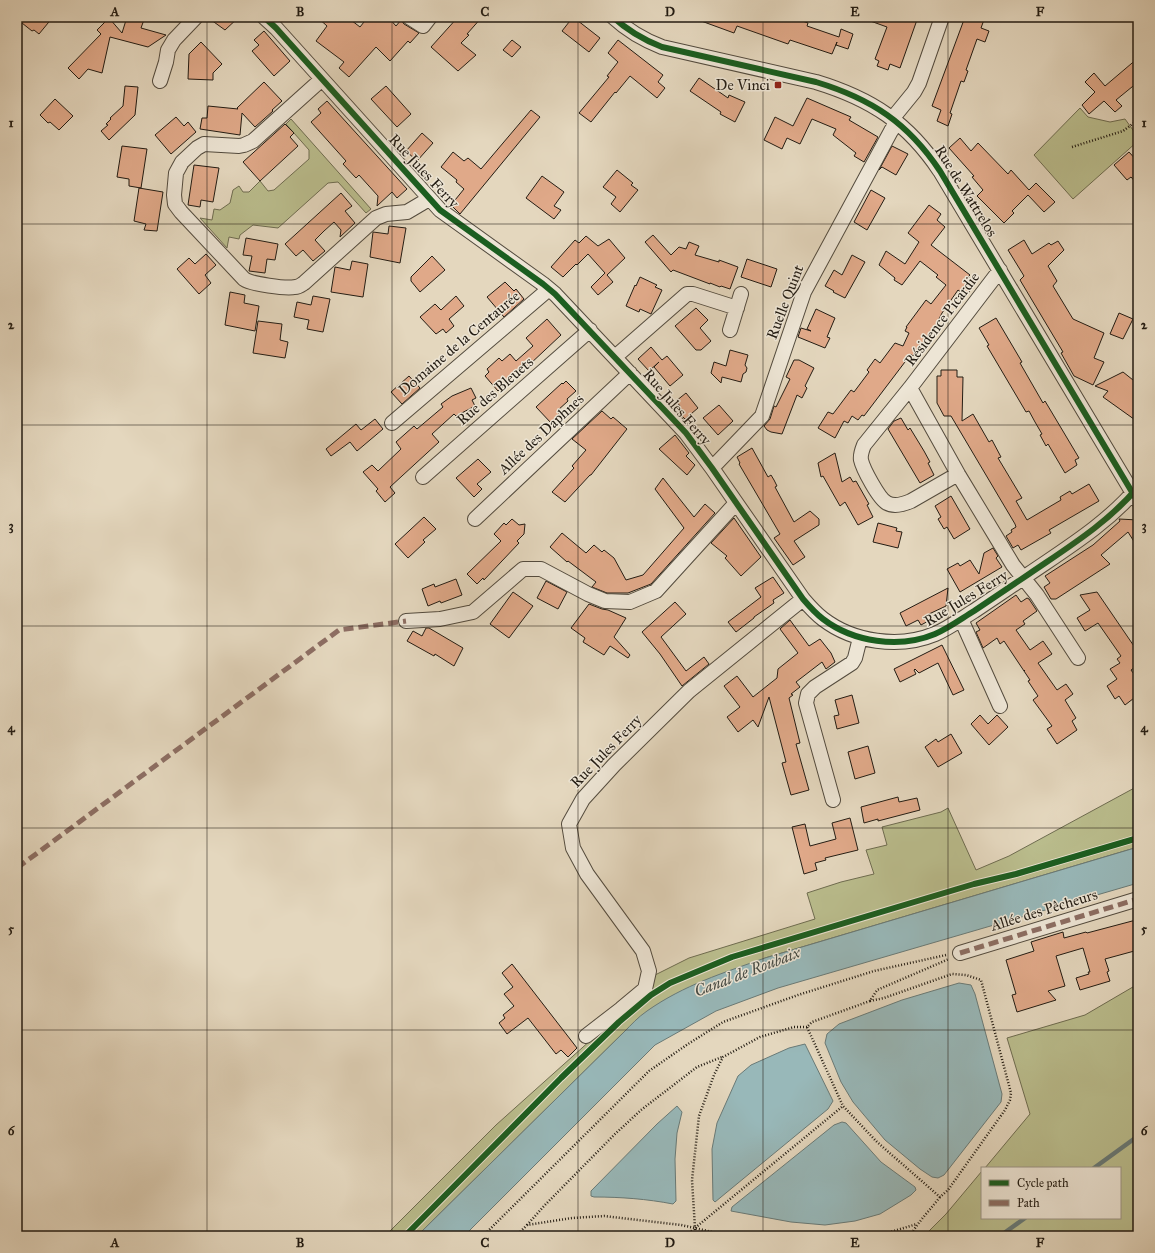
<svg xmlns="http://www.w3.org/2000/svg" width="1155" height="1253" viewBox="0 0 1155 1253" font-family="'IM FELL Great Primer',serif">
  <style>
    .green { fill: #babd8d; stroke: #6e6c50 }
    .water { fill: #98b8b9; stroke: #697a77 }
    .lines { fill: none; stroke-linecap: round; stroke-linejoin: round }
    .stream { stroke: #697a77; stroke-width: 4.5 }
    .building { fill: #e0a989; stroke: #231c13 }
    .minor-casing { stroke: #534b3e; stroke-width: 16 }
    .path { stroke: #231c13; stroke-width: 2.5; stroke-dasharray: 1 2; stroke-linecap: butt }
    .minor { stroke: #ede5d5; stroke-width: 14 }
    .quiet { stroke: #8d6e63; stroke-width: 5; stroke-dasharray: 10 5; stroke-linecap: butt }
    .cycleway-casing { stroke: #ede5d5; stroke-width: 8 }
    .cycleway { stroke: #1b5e20; stroke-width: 6 }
    .grid { fill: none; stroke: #231c13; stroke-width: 1; stroke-opacity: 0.55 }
    .poi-dot { fill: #8f2418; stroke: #ede5d5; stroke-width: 1.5 }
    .labels { text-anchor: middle; stroke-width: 3; stroke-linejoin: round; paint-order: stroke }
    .poi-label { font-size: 15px; fill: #231c13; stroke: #ede5d5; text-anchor: end }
    .street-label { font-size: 15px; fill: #231c13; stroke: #ede5d5 }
    .water-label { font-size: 16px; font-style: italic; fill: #464b45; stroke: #ede5d5 }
    .neatline { fill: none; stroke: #231c13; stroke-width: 1.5 }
    .grid-label { font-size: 13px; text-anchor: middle; font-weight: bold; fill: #231c13 }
  </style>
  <rect width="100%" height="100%" fill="#e4d7be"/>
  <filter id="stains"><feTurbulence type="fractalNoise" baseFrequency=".005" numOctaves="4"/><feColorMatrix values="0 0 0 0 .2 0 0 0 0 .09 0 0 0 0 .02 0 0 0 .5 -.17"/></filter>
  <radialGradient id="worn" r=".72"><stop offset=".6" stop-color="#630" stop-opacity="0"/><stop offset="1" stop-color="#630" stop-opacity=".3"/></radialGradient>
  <path class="green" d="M1080,108L1088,117L1110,122L1125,119L1138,137V141L1073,199L1034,155Z
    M291,119L371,209L366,213L338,182L328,183L278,228L253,225L240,235L239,239L229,237L227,248L200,218L212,220L214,209L220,210L230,203L233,190L239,186L243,192H249L260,181L268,191L274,190L309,159V150L286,124Z
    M1138,786V847L765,958L624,1032L417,1236H385L496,1125L592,1039L643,981L689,958L815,919L807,893L841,882L874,874L866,850L887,845L882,827L941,812L948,808L976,870L1009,856Z
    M1138,984V1236H924L946,1214L982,1171V1218H1120V1168H985L1030,1114L1007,1038L1085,1015Z"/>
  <path class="water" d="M1138,847V883L778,988L716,1011L655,1045L464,1236H417L624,1032C631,1025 638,1017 647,1011C684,985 723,973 765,958Z
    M959,983L971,985L975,994L1002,1094L1001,1102L944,1175L938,1178L932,1177L920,1169L885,1140L853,1102L841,1082L825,1043L827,1034L839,1024L902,1000Z
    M805,1044L833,1101L828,1109L715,1202L713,1200L712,1149L717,1123L738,1076L751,1065L789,1048Z
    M677,1106L682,1112L677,1133L675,1159L676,1201L673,1204C647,1199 621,1197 594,1197L591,1196V1191L657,1124Z
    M842,1122L846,1123L881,1162L915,1187L916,1190L911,1195L880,1214L855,1221L825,1225L791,1222L731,1211L732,1207L834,1125Z"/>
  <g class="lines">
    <path class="stream" d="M1094,1168L1138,1136
      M1000,1236L1025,1218"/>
  </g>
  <path class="building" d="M17,17H53L39,34L34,30L32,31L17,19Z
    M127,17H145L141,28L166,35L148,47L110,37L102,73L88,69L79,79L68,68L101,34L97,30L109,18L122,33Z
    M207,17H239L225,30Z
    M317,17H347L360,27L368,17H388L396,26L401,20L404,24L419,33L410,43L408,41L390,61L376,47L349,77L339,68L344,62L316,41L327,26Z
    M458,17H482L467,34L469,35L461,43L476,55L458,71L431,47Z
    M573,17L600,38L589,52L562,31Z
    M693,17H768L779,21L780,17H786L797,21V19L808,23L807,26L839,37L841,29L853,34L848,49L836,45L837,42L832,54L790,40L788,44L737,26L734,33L693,18Z
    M863,17H918L900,68L890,64L888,70L877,66L879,61L875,59L887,27L862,18Z
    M965,17H985L981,28L989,31L985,42L977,39L966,70L968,71L964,82L961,81L950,113L952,114L948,126L937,121L941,110L932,106Z
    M264,31L290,61L274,76L252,51L259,45L254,40Z
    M512,40L521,47L512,57L503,50Z
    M618,40L663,75L658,82L665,88L657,98L630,76L616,93L615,92L591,122L579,113L609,77L607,76L618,62L608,53Z
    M201,42L222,64L213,73V80L188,79L189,54Z
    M1138,58V82L1116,100L1122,106L1115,112L1104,101L1089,114L1082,105L1095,92L1085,82L1094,73L1105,86Z
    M699,78L728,98L729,95L745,102L735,122L720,114L721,112L690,91Z
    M264,82L282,101L272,110L273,111L255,127L242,113L240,135L200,129L202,118H207L208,106L238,109L237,108Z
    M125,86L138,87L135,115L109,140L101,131L108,125L106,124L111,119L110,118L123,106Z
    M386,86L411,114L397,127L371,99Z
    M807,98L851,117L849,120L878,137L864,162L854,156L856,153L833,135L836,129L812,119L800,144L787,138L782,149L764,140L775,117L793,126Z
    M55,99L73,116L59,130L50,122L48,123L40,115Z
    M327,101L407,189L397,198L392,192L377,206L378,196L359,175L356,178L343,164L346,161L311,122L321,113L318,109Z
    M531,110L540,117L460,214L451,205L464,189L456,182L457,180L441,167L453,152L464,161L468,158L481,169Z
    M176,117L184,126L188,122L196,132L171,154L155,135Z
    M285,124L294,133L290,137L298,146L260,181L243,162Z
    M422,133L433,143L417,161L406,151Z
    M960,138L971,151L978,143L1008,174L1011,170L1029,190L1036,183L1055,202L1044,212L1028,195L1012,211L1014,213L1004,223L977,196L983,190L972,177L974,176L949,148Z
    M122,146L147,149L141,188L129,186V179L117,177Z
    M892,146L908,154L896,175L882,167L879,170Z
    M1129,152L1138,162V185L1131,177L1127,180L1114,165Z
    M194,165L219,168L213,202L201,200L200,207L188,205Z
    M617,170L633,183L631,185L638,190L620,212L611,204L616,197L603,187Z
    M542,176L564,192L554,206L561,210L554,219L526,198Z
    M139,188L163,192L157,231L144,230L146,224L134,221Z
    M871,190L885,198L867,230L854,222Z
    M341,193L352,206L345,211L355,223L340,237L341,230L334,222L324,231L315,240L325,251L313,261L303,250L296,256L285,244Z
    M929,205L941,214L937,220L945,227L931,245L970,275L968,277L976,283L966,296L958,290L942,313L939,319L940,320L913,356L911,354L864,416L862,415L858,420L852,416L848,423L844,421L835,438L818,428L828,412L833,414L851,390L854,392L869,372L867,370L875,359L880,363L895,343L903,346L909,333L905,331L907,327H906L926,300L931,304L946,285L936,277L938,275L920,261L902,285L894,280L895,278L879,265L886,251L905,264L919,242L908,233Z
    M389,226L406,228L400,263L370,257L373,232L388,234Z
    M653,235L671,255L679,247L686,249L689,242L699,246L695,255L719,262V260L738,267L730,289L721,286L720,287L710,283V284L673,270L671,272L645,242Z
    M586,236L598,246L609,239L625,258L607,275L613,282L598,295L591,287L605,273L588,254L577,265L576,264L563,277L551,267L575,240L579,243Z
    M246,238L278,244L275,260L267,259L265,273L249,271L252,256L243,255Z
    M1024,240L1032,254L1049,243L1051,245L1058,241L1064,250L1048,266L1057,281L1053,286L1073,319L1104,333L1094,358L1104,362L1093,385L1074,376L1061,353L1063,352L1020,280L1024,276L1008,250Z
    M206,254L216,265L205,275L211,283L199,294L177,269L189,258L195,264Z
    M852,255L865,262L845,298L833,292L834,291L825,286L834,270L842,275Z
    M432,256L445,270L420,292L411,281V277Z
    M747,259L777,269L771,287L741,277Z
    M352,261L368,264L363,297L331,292L335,267L350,270Z
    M640,277L657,285L655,287L662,290L651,314L640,309L639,312L626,306L635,285L636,286Z
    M505,282L514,291L516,289L524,299L504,317L487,297Z
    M230,292L245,295L244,303L259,306L255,331L225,325Z
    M313,296L330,299L323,332L307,329L309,320L294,317L297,302L311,305Z
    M456,296L464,306L449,319L454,326L446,333L443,329L436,334L420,317L435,304L441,310Z
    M696,308L708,320L700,328L711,341L701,350H696L675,326Z
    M816,309L835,318L827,337L830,338L825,348L798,337L801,328L811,331L807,329Z
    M1119,313L1133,319L1123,339L1110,334Z
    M996,318L1022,362L1020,363L1043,403L1045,401L1079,458L1075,460L1077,465L1065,473L1048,444L1046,446L1040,435L1042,434L1035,422L1029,411L1026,412L987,346L989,345L979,328Z
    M547,319L561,335L529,365L515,377L514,376L498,391L485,376L489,372L487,369L499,358L502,361L510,354L516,361L533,346L526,338Z
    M258,321L282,324L280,340L288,342L285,358L253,353Z
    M651,347L662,360L667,356L683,375L670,386L654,367L659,362L649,371L638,359Z
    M730,350L748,355L745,365L747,368L746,372L743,374L741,382L722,377L721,383L711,373L714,362L726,366Z
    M794,360H799L814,368L805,386L807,388L802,398L797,395L782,434L771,432L767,430L764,426L770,419L774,406L776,407L790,379L786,377Z
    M941,370H957V377H963L962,421L973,414L989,442L992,440L1001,457L998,458L1022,498L1016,501L1027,520L1061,500L1060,497L1070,491L1072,494L1089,484L1099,501L1049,530L1051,533L1021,550L1018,545L1013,548L1006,536L1012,532L1011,530L1016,527L1015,524L951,416H944L937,403V376H941Z
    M1123,372L1138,384V422L1103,397L1108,391L1095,386Z
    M409,376L420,388L402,404L391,392Z
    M566,381L576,391L567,399L568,401L557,411L561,416L552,424L536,407L562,383L563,384Z
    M471,388L476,398L472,400L475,406L456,416L454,414L432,434L439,442L390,487L395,493L385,502L376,491L378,489L363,472L372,465L378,471L401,449L396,442L414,426L417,429L443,407L441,404L452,396Z
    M686,393L698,408L685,419L675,409L680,406L676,401Z
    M719,405L733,421L718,435L703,418Z
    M602,411L611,419L613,417L627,429L591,475H590L565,502L552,492L574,468L572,466L586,450L572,439Z
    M901,418L908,430L910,428L924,451L930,462L928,463L934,475L920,483L888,429L894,421Z
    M375,419L383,429L357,451L350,442L331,456L326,449L356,424L361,430Z
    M675,435L689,453L686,456L695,465L687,475L659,449Z
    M752,448L768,477L771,475L774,480L777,486L775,487L794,522L810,511L819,519V525L794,541L805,557L793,565L774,538L780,534L739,464L740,463L737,457Z
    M835,453L842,482L850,477L853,482L856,481L869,504L867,505L873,517L858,525L845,502L840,506L823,476L821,477L818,463Z
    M478,459L491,472L477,484L482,489L474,497L456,478Z
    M663,478L694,517L705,504L715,513L651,584L628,593H607L592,587L596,582L568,561L567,562L550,547L562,533L586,553L594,545L602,552L604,550L614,558L626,580L643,575L684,528L655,489Z
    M951,496L970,529L954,539L947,527L944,529L938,519L941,517L935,506Z
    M424,517L436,529L423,540L425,542L408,558L395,544Z
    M734,518L761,557L741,576L725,558L727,556L711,543Z
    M512,519L519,525L525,524L524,534L517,541L519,543L484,580L483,578L477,584L467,574L501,541L494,534L504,523L506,525Z
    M1119,519L1138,520L1137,524L1138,526V548L1128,532L1101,555L1110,564L1056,599H1051L1044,587L1050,583L1045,576L1093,545L1120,521Z
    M878,523L897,528L896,531L902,532L898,548L873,542Z
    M993,548L998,556L996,558L1002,567L960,592L947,569L958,563L960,566L970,560L979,574L984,553Z
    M773,577L784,593L773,600L774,603L754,617V618L736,632L728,622L761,597L755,588Z
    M456,579L462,595L441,603L440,601L428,606L422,589L434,584L435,587Z
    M546,581L567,592L558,609L537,598Z
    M948,588L946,606L929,614L932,619L921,625L918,620L906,626L900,613Z
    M513,592L533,606L509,638L490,624Z
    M1097,592L1138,652V665L1131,670L1138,680V695L1125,705L1119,696L1115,699L1107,686L1117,679L1110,669L1120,663L1117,659L1121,656L1098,623L1085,631L1077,618L1090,610L1080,595Z
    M1016,595L1021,602L1027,598L1029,599L1037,611L1023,621L1025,624L1016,630L1030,650L1043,641L1052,654L1038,663L1057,690L1066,684L1073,694L1065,700L1076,718L1072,721L1077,730L1057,744L1047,729L1052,726L1033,700L1038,696L1028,681L1030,680L1024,671L1025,670L1024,671L1004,641L1000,644L997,638L983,648L976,632L980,630L976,623Z
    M675,602L686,614L661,637L686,671L704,657L709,664L682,686L660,654L642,632Z
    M589,604L602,609L608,610L626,618L614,637L630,655L628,658L610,646L604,655L583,642L585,638L571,628Z
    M790,620L809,646L820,639L831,653L835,662L826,669L822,662L796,682L800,687L791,694L793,695L789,698L800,743L796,744L809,790L791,795L782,763L786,762L769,697L758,727L753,720L738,732L727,717L740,707L724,686L737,676L753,697L777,678L778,669L798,653L780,629Z
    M426,628H429L463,648L454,666L435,654L434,656L407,641L413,631L422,636Z
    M942,645L964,690L953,695L938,663L919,673L915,669L914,670L916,674L900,682L894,669Z
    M852,695L859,723L837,729L834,716L839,715L835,700Z
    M980,715L988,724L997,715L1008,727L989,745L971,724Z
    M951,734L962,753L938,767L925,747L936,739L938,742Z
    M868,746L875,773L855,779L848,752Z
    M898,797L899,802L917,798L920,810L878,821V819L864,823L861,807Z
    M850,818L858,850L825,858L826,860L815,863L817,870L804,874L792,827L805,824L810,846L836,839L832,823Z
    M1136,920L1138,927V950L1105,959L1109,971L1107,972L1110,981L1080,990L1076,978L1089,974L1088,972H1090L1083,948L1056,956L1065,986L1048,991L1056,1000L1017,1012L1012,995L1016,994L1006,960L1034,951L1031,942L1063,932L1064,938L1086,932L1087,933Z
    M512,964L577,1048L568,1057L561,1050L556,1054L528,1018L507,1034L499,1023L505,1018L503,1015L514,1006L504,994L513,987L502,973Z"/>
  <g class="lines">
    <defs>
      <path id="minor" d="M264,17L276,28L440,210L543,284L555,294L686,433L712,468L803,599C809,606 815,613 823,619C853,642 899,649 935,634C949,628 961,619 974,611C992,599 1011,586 1029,574C1067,548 1108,523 1138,487
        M409,17L423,26L430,17
        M613,17C628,31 644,40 662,47L816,82C872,99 908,123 940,171L1137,500
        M322,79L253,141L244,145L239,146L204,144L197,148L182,162L176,173L174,195L175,204L181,212L244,279C251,284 286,289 295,287C299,287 301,285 304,283L376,218L386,214L407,212L429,199
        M160,81L166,62L168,50L174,40L196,17
        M892,119L914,92L919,83L942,17
        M1000,270L910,388L864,445C862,450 860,455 861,460C863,469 879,499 887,503C894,507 904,504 911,501L958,474L1013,565L1037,595L1078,658
        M730,330L741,294
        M615,357L687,294H693L737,308
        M910,388L958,474
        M392,423L549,289
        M712,468L762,416L804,292L891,131L897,122
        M423,477L590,330
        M475,519L630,373
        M961,619L1000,706
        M406,621L440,619L473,612L523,569H541L588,594L605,601L630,602L656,591L736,503
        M833,800L806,703L808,694L815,687L852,663L855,658L860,638
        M960,953L1138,899
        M586,1036L621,1009L645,989L649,971L643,951L587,874L573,848L569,824L583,799L614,765L689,691L803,599"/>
    </defs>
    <use href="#minor" class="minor-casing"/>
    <path class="path" d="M1072,147L1123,131L1138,120
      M870,1001L884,998L952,974L966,975L981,980L1011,1093L1010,1100L1005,1110L948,1190L940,1197L877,1142L843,1106L807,1027L812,1022L870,1001L877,990L949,959
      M807,1027H794L760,1037L723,1057L714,1075L699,1116L692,1180L695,1228L843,1106
      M527,1225L544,1206L614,1135L641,1110L697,1067L722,1057
      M483,1236L649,1071L688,1044L723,1022L798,995L874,971L946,955
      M516,1236L527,1225L572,1218L604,1216L681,1225L695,1228L685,1236
      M695,1236V1228L729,1236
      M877,1236L917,1224
      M910,1236C918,1222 930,1210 940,1197"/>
    <use href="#minor" class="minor"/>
    <path class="quiet" d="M17,868L339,630L406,621
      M960,953L1138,899"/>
    <defs>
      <path id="cycleway" d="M264,17L276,28L440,210L543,284L555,294L686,433L712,468L803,599C809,606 815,613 823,619C853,642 899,649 935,634C949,628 961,619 974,611C992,599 1011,586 1029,574C1067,548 1108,523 1138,487
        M613,17C628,31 644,40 662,47L816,82C872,99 908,123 940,171L1138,502
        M405,1236L561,1078L619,1022L651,995L670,983L732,957L974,884L1016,874L1138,838"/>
    </defs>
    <use href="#cycleway" class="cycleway-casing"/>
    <use href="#cycleway" class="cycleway"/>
  </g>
  <path class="grid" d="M207,17V1236M392,17V1236M578,17V1236M763,17V1236M948,17V1236M17,224H1138M17,425H1138M17,626H1138M17,828H1138M17,1030H1138"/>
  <rect class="poi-dot" x="774" y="81" width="8" height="8" rx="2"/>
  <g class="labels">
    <g class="poi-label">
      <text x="770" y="90">De Vinci</text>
    </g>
    <g class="street-label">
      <text transform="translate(424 171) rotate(47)" y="5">Rue Jules Ferry</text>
      <text transform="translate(966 191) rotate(58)" y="5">Rue de Wattrelos</text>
      <text transform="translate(785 302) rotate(-69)" y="5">Ruelle Quint</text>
      <text transform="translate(942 319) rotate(-53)" y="5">Résidence Picardie</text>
      <text transform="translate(459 343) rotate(-40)" y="5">Domaine de la Centaurée</text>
      <text transform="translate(495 391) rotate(-41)" y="5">Rue des Bleuets</text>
      <text transform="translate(677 407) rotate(49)" y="5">Rue Jules Ferry</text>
      <text transform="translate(541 434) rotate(-43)" y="5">Allée des Daphnes</text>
      <text transform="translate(966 598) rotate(-31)" y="5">Rue Jules Ferry</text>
      <text transform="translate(606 751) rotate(-46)" y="5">Rue Jules Ferry</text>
      <text transform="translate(1044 910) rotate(-17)" y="5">Allée des Pêcheurs</text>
    </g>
    <g class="water-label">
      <text transform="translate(747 971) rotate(-21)" y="6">Canal de Roubaix</text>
    </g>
  </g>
  <rect width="1155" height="1253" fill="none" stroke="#e4d7be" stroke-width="44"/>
  <rect x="981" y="1167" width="140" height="52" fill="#ede5d5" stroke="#9c9587"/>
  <rect x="989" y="1180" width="20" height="6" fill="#1b5e20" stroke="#9c9587"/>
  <text x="1017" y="1187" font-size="12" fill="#231c13">Cycle path</text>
  <rect x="989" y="1200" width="20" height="6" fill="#8d6e63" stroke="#9c9587"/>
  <text x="1017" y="1207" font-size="12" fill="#231c13">Path</text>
  <rect x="22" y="22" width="1111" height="1209" class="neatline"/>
  <g class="grid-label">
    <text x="115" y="16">A</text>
    <text x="300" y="16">B</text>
    <text x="485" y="16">C</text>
    <text x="670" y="16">D</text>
    <text x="855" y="16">E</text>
    <text x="1040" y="16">F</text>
    <text x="11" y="127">1</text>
    <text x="1144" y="127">1</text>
    <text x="11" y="329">2</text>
    <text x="1144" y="329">2</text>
    <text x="11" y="530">3</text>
    <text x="1144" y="530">3</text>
    <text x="11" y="732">4</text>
    <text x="1144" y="732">4</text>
    <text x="11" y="933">5</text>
    <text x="1144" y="933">5</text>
    <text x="11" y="1135">6</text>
    <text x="1144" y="1135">6</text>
    <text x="115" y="1247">A</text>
    <text x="300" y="1247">B</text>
    <text x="485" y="1247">C</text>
    <text x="670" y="1247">D</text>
    <text x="855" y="1247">E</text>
    <text x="1040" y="1247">F</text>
  </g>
  <rect width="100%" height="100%" filter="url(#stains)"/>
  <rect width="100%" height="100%" fill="url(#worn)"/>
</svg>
